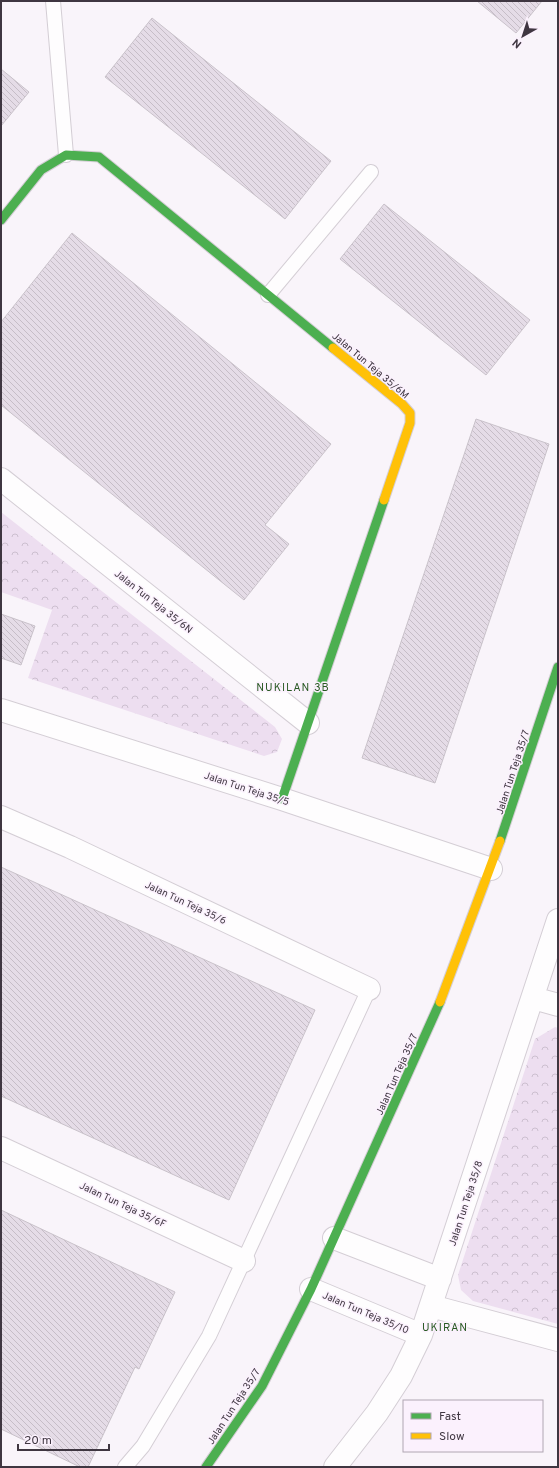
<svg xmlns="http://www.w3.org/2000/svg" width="559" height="1468" viewBox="0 0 559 1468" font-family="Overpass,sans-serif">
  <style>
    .park { fill: url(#park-crowns) }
    .building { fill: url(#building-back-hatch); stroke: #c9c2ca }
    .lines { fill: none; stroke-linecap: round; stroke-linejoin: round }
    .lane-casing { stroke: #d4ced5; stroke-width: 16 }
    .street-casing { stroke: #d4ced5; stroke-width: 24 }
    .fast-casing { stroke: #d4ced5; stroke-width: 11 }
    .slow-casing { stroke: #d4ced5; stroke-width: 11 }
    .lane { stroke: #fefdfe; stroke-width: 14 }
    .street { stroke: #fefdfe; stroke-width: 22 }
    .fast { stroke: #4caf50; stroke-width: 9 }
    .slow { stroke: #ffc107; stroke-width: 9 }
    .labels { text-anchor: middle; stroke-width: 3; stroke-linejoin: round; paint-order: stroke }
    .street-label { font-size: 10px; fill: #3f3641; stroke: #fbf1fd }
    .neighbourhood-label { font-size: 11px; letter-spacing: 1px; fill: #285922; stroke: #fbf1fd }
  </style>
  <defs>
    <pattern id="park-crowns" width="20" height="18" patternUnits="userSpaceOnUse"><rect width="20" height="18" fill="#eddef0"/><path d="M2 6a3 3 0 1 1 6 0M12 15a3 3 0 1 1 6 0" fill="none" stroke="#ccbfcf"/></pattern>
    <pattern id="building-back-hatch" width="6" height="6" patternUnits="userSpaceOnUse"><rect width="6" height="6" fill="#e5dce7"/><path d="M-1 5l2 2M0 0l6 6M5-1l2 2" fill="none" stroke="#c6bdc7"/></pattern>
  </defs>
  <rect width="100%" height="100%" fill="#f9f4fa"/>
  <path class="park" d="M1,512L275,727L282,739L277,752L264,756L28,678L52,610L1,592Z
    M555,1027L558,1028V1324L473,1301L461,1290L458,1275L535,1039Z"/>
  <path class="building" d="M477,1H542L516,33Z
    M152,18L331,161L285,219L105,77Z
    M1,69L29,92L1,126Z
    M384,204L530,320L486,375L340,259Z
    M72,233L331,444L265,525L289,544L244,600L1,405V322Z
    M476,419L549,444L435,783L362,758Z
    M1,614L35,626L21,665L1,658Z
    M1,867L315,1010L229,1200L1,1096Z
    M1,1210L175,1292L139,1369L135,1367L88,1467H80L1,1429Z"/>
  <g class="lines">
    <defs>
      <path id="lane" d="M53,1L66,155
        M268,295L371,172
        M125,1467L143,1446L209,1336L369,989"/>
      <path id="street" d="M1,479L308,723
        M1,710L282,799L491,869
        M1,817L70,847L369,989
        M533,998L558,1005
        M1,1148L244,1261
        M334,1238L440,1279
        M311,1289L421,1335
        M431,1306L558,1340
        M335,1467L377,1413L401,1376L421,1335L558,920"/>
      <path id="fast" d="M1,220L41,170L66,155L99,157L333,348
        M282,799L384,500
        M500,841L558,667
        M206,1467L262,1386L311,1289L440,1002"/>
      <path id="slow" d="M333,348L402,404L410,413V423L384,500
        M440,1002L500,841"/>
    </defs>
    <use href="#lane" class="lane-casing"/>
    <use href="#street" class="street-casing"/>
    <use href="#fast" class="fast-casing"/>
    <use href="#slow" class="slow-casing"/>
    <use href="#lane" class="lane"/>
    <use href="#street" class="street"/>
    <use href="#fast" class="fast"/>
    <use href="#slow" class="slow"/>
  </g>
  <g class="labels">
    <g class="street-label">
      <text transform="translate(371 365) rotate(40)" y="4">Jalan Tun Teja 35/6M</text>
      <text transform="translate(154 601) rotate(38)" y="4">Jalan Tun Teja 35/6N</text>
      <text transform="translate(512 772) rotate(-72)" y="4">Jalan Tun Teja 35/7</text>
      <text transform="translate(247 788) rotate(18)" y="4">Jalan Tun Teja 35/5</text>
      <text transform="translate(186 902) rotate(25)" y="4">Jalan Tun Teja 35/6</text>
      <text transform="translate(396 1074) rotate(-66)" y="4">Jalan Tun Teja 35/7</text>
      <text transform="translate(465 1203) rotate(-72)" y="4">Jalan Tun Teja 35/8</text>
      <text transform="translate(123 1204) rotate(25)" y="4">Jalan Tun Teja 35/6F</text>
      <text transform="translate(366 1312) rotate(23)" y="4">Jalan Tun Teja 35/10</text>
      <text transform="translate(233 1406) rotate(-57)" y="4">Jalan Tun Teja 35/7</text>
    </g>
    <g class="neighbourhood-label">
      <text x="293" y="691">NUKILAN 3B</text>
      <text x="445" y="1331">UKIRAN</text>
    </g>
  </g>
  <rect width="559" height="1468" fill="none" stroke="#3f3641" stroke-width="4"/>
  <rect x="403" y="1400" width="140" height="52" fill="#fbf1fd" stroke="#b0a6b2"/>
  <rect x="411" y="1413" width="20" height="6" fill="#4caf50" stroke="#b0a6b2"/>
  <text x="439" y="1420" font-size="12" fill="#3f3641">Fast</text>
  <rect x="411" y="1433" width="20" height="6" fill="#ffc107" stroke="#b0a6b2"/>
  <text x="439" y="1440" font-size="12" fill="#3f3641">Slow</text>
  <g transform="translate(523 36) rotate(219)" stroke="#fbf1fd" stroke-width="3" paint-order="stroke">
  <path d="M0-3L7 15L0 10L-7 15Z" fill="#3f3641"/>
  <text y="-6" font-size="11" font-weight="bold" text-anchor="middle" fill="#3f3641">N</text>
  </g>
  <path d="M18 1444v6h91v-6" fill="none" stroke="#3f3641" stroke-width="2"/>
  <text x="24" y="1444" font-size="12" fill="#3f3641" stroke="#fbf1fd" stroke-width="3" paint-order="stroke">20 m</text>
</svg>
